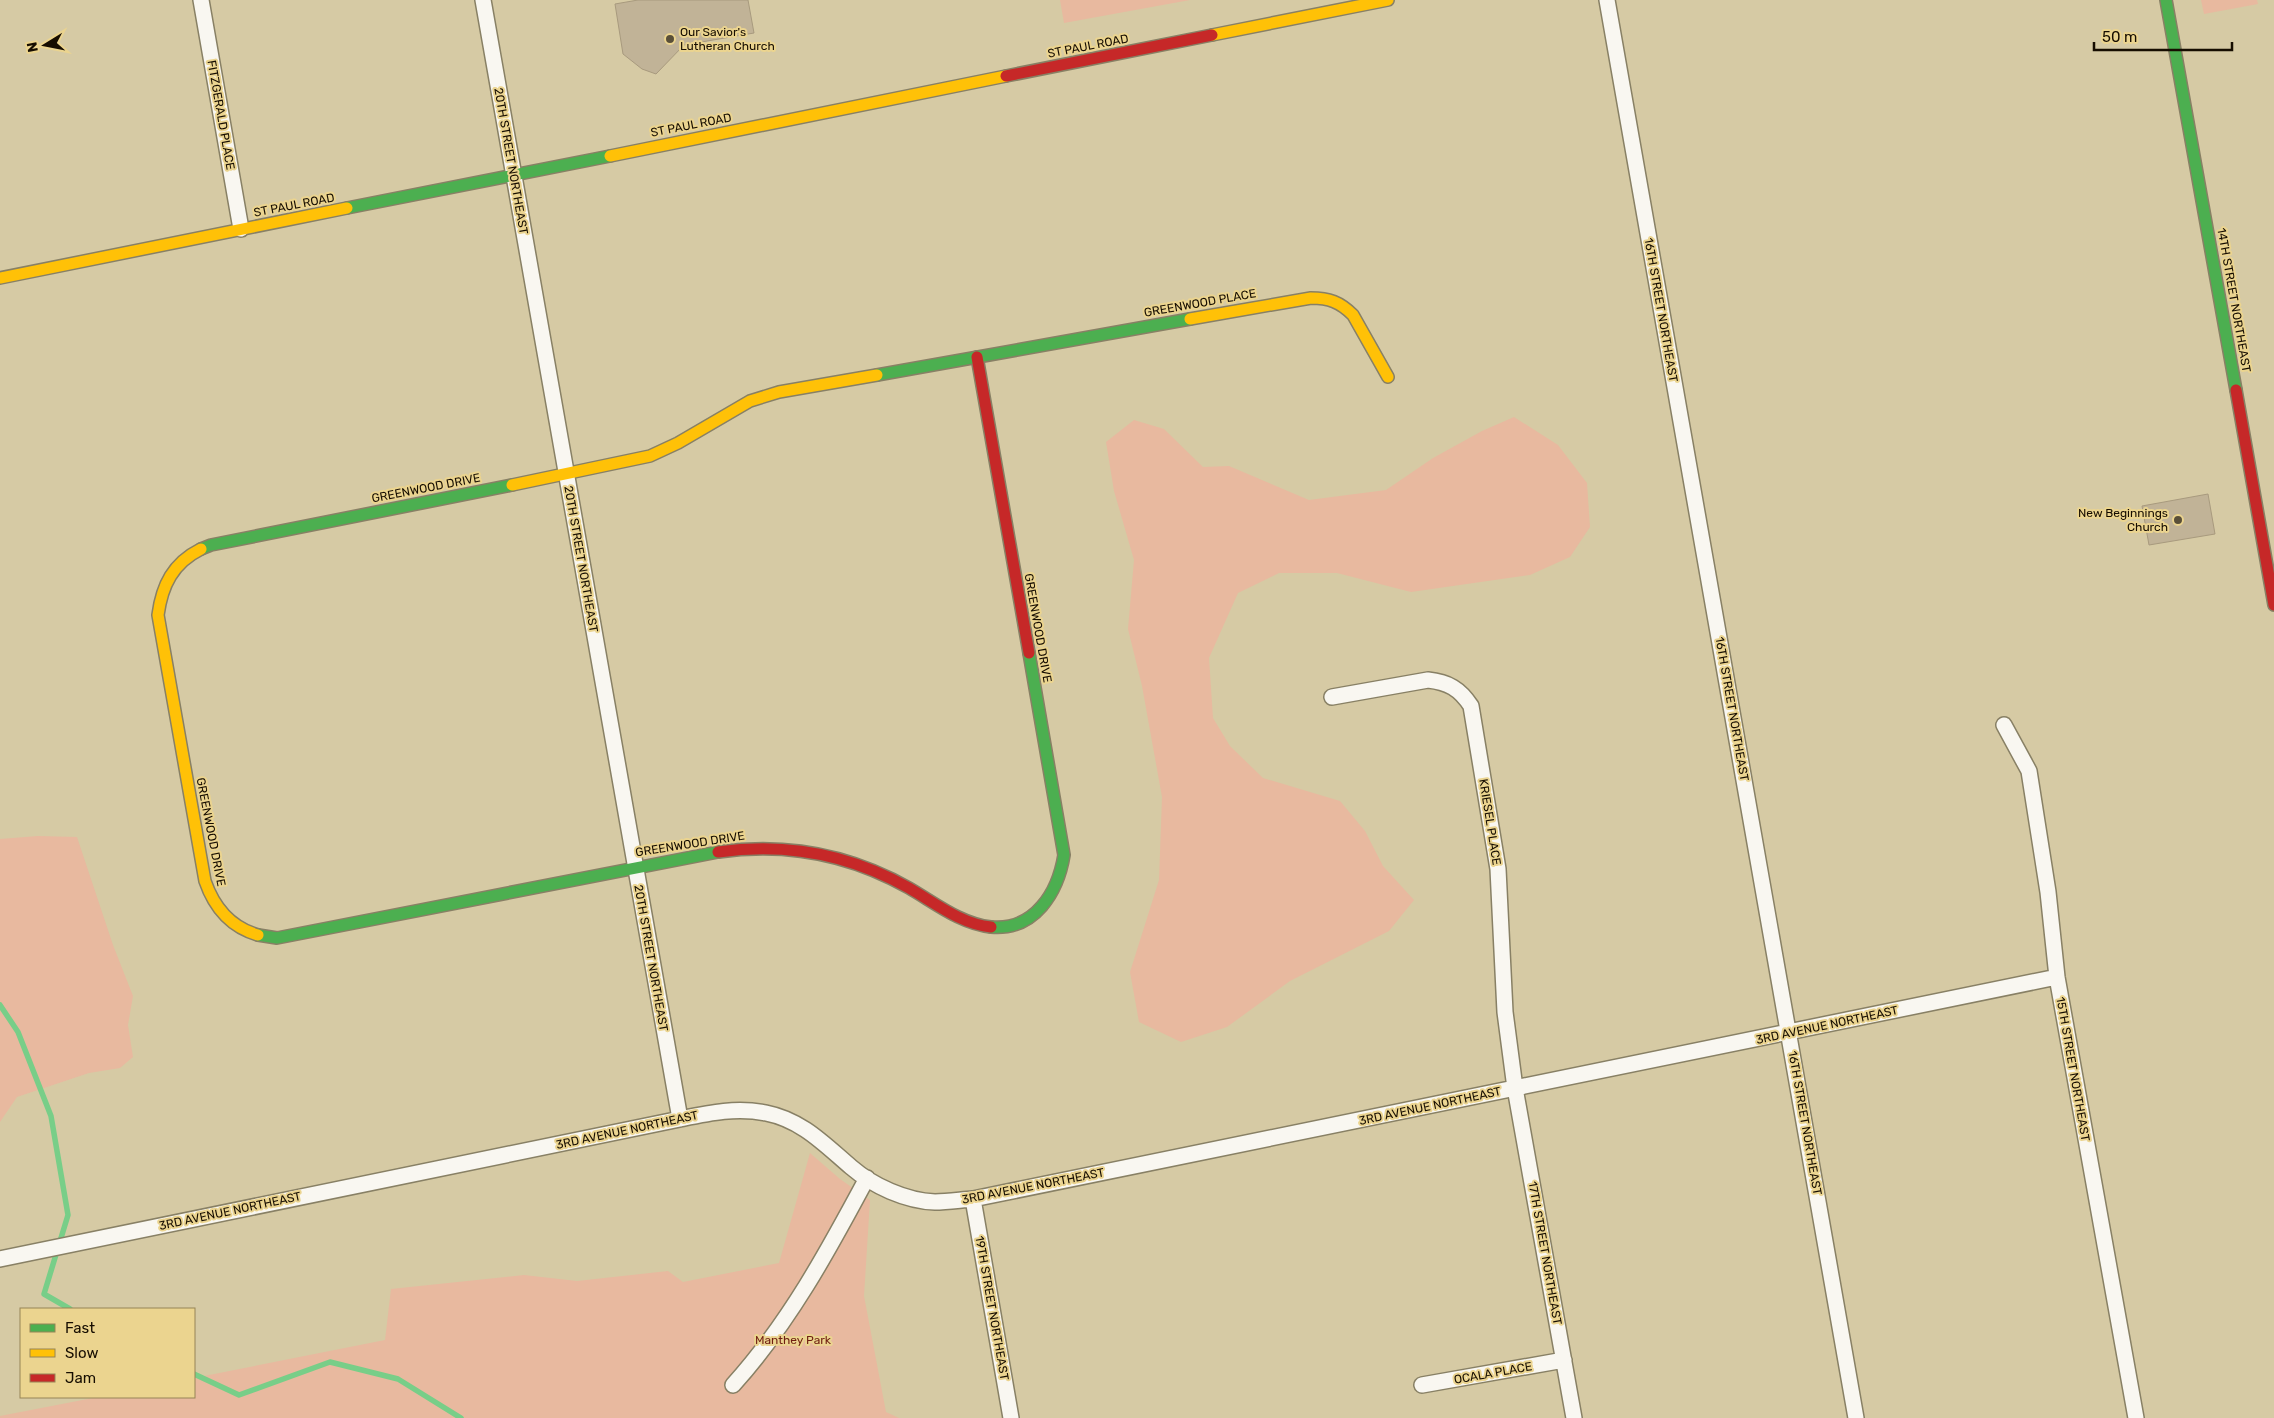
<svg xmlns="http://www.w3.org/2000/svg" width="2274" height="1418" viewBox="0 0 2274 1418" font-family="Rubik,sans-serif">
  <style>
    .green { fill: #e8b99f }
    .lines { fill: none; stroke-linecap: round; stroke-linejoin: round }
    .stream { stroke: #78ce88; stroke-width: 5.5 }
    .building { fill: #c1b397; stroke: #a89a7e }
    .street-casing { stroke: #888065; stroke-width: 18 }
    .fast-casing { stroke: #888065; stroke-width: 14 }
    .slow-casing { stroke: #888065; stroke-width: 14 }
    .jam-casing { stroke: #888065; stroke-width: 14 }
    .street { stroke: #f9f7f1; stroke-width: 15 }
    .fast { stroke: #4caf50; stroke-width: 11 }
    .slow { stroke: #ffc107; stroke-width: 11 }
    .jam { stroke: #c62828; stroke-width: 11 }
    .poi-dot { fill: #594f39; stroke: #ebd48f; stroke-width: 2 }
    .labels { text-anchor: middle; stroke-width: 4; stroke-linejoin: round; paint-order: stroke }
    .poi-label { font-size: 12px; fill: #160d00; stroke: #ebd48f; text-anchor: start }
    .street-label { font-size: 12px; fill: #160d00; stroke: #ebd48f }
    .park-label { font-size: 12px; fill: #6f1e11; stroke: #ebd48f }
  </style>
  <rect width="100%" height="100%" fill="#d6caa4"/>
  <path class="green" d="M1060,0H1190L1064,23Z
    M2201,0H2257L2258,4L2204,14Z
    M1514,417L1558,445L1587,483L1590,527L1570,557L1530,575L1411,592L1337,573H1279L1238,593L1209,658L1213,718L1230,746L1263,778L1340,801L1365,831L1383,866L1414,900L1389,931L1290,981L1227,1027L1181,1042L1139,1022L1130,972L1159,880L1162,797L1142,686L1128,629L1134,560L1114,491L1106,442L1134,420L1164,429L1203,467L1229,466L1309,500L1386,490L1433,458L1482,431Z
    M38,836L77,837L113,945L133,996L128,1025L133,1057L120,1068L89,1073L17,1097L0,1122V839Z
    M810,1153L840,1179L870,1200L864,1296L886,1412L899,1418H0V1416L98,1397H194V1378L385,1340L391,1289L524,1275L577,1281L668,1271L683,1282L779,1263Z"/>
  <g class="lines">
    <path class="stream" d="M0,1005L18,1032L51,1116L68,1215L44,1294L70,1309
      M194,1374L239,1395L330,1362L398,1379L461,1418"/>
  </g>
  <path class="building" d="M638,0H748L754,33L684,45L656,74L642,69L623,54L615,4Z
    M2208,494L2215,534L2149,545L2142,506Z"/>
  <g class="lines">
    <defs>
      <path id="street" d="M201,0L241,229
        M483,0L680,1119
        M1607,0L1856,1418
        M1332,697L1428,680C1448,682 1460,689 1471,706L1498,869L1505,1012L1515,1088L1574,1418
        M2004,725L2029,771L2048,892L2057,977L2136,1418
        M973,1199L1011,1418
        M0,1259L680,1119C709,1113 736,1107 766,1113C802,1120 825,1145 851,1167C873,1186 906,1201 935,1202C947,1202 960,1200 973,1199L2057,977
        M733,1385C789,1323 828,1251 867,1178
        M1422,1385L1564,1360"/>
      <path id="fast" d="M2166,0L2236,390
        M347,208L610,156
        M877,375L1190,319
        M201,549L211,545L512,485
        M991,927C1035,931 1058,892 1064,855L1029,653
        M258,935L277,938L718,852"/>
      <path id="slow" d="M1212,35L1388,0
        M610,156L1006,76
        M0,278L347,208
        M1190,319L1311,298C1329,298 1340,302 1353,315L1388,377
        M512,485L650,456L678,443L750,401L779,392L877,375
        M201,549C173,563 162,585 158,615L205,881C214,907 230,927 258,935"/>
      <path id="jam" d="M1006,76L1212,35
        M977,357L1029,653
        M2236,390L2274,605
        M718,852C787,842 849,854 909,888C935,903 961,924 991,927"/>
    </defs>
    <use href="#street" class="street-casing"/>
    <use href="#fast" class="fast-casing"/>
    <use href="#slow" class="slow-casing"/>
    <use href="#jam" class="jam-casing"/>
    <use href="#street" class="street"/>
    <use href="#fast" class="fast"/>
    <use href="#slow" class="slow"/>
    <use href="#jam" class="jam"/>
  </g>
  <g class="poi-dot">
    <circle cx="670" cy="39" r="5"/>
    <circle cx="2178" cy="520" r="5"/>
  </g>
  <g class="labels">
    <g class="poi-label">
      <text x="680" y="36">Our Savior's<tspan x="680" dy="14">Lutheran Church</tspan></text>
      <text x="2168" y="517" text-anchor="end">New Beginnings<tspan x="2168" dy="14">Church</tspan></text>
    </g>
    <g class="street-label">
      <text transform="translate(1088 46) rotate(-11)" y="4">ST PAUL ROAD</text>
      <text transform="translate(221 115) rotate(80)" y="4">FITZGERALD PLACE</text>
      <text transform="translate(691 125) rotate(-11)" y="4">ST PAUL ROAD</text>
      <text transform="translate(511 161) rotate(80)" y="4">20TH STREET NORTHEAST</text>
      <text transform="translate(294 205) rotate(-11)" y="4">ST PAUL ROAD</text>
      <text transform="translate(2234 300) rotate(80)" y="4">14TH STREET NORTHEAST</text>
      <text transform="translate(1200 303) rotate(-10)" y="4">GREENWOOD PLACE</text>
      <text transform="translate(1661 310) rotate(80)" y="4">16TH STREET NORTHEAST</text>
      <text transform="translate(426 488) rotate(-11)" y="4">GREENWOOD DRIVE</text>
      <text transform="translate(581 559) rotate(80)" y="4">20TH STREET NORTHEAST</text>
      <text transform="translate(1038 628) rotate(80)" y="4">GREENWOOD DRIVE</text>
      <text transform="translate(1732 709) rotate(80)" y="4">16TH STREET NORTHEAST</text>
      <text transform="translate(1490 822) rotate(81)" y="4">KRIESEL PLACE</text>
      <text transform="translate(211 832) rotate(79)" y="4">GREENWOOD DRIVE</text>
      <text transform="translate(690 844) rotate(-9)" y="4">GREENWOOD DRIVE</text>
      <text transform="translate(651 958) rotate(80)" y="4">20TH STREET NORTHEAST</text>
      <text transform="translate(1827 1025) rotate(-12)" y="4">3RD AVENUE NORTHEAST</text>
      <text transform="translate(2073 1069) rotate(80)" y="4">15TH STREET NORTHEAST</text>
      <text transform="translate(1430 1106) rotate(-12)" y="4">3RD AVENUE NORTHEAST</text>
      <text transform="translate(1805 1123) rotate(80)" y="4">16TH STREET NORTHEAST</text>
      <text transform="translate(627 1130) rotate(-12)" y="4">3RD AVENUE NORTHEAST</text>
      <text transform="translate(1033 1186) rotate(-11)" y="4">3RD AVENUE NORTHEAST</text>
      <text transform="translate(230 1211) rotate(-12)" y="4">3RD AVENUE NORTHEAST</text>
      <text transform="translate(1545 1253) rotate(80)" y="4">17TH STREET NORTHEAST</text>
      <text transform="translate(992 1308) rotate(80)" y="4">19TH STREET NORTHEAST</text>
      <text transform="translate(1493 1373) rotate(-10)" y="4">OCALA PLACE</text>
    </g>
    <g class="park-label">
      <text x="793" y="1344">Manthey Park</text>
    </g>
  </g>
  <rect x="20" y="1308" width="175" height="90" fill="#ebd48f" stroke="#968456"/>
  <rect x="30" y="1324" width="25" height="8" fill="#4caf50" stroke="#968456"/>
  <text x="65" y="1333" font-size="15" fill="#160d00">Fast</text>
  <rect x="30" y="1349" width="25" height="8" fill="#ffc107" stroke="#968456"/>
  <text x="65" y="1358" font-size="15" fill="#160d00">Slow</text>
  <rect x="30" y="1374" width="25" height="8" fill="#c62828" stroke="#968456"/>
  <text x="65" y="1383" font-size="15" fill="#160d00">Jam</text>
  <g transform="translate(45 45) rotate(260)" stroke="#ebd48f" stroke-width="4" paint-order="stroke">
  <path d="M0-4L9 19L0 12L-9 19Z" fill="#160d00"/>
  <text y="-8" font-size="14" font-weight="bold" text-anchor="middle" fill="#160d00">N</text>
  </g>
  <path d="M2094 42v8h138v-8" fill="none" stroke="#160d00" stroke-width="2.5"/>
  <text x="2102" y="42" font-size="15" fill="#160d00" stroke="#ebd48f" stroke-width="4" paint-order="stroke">50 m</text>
</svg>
